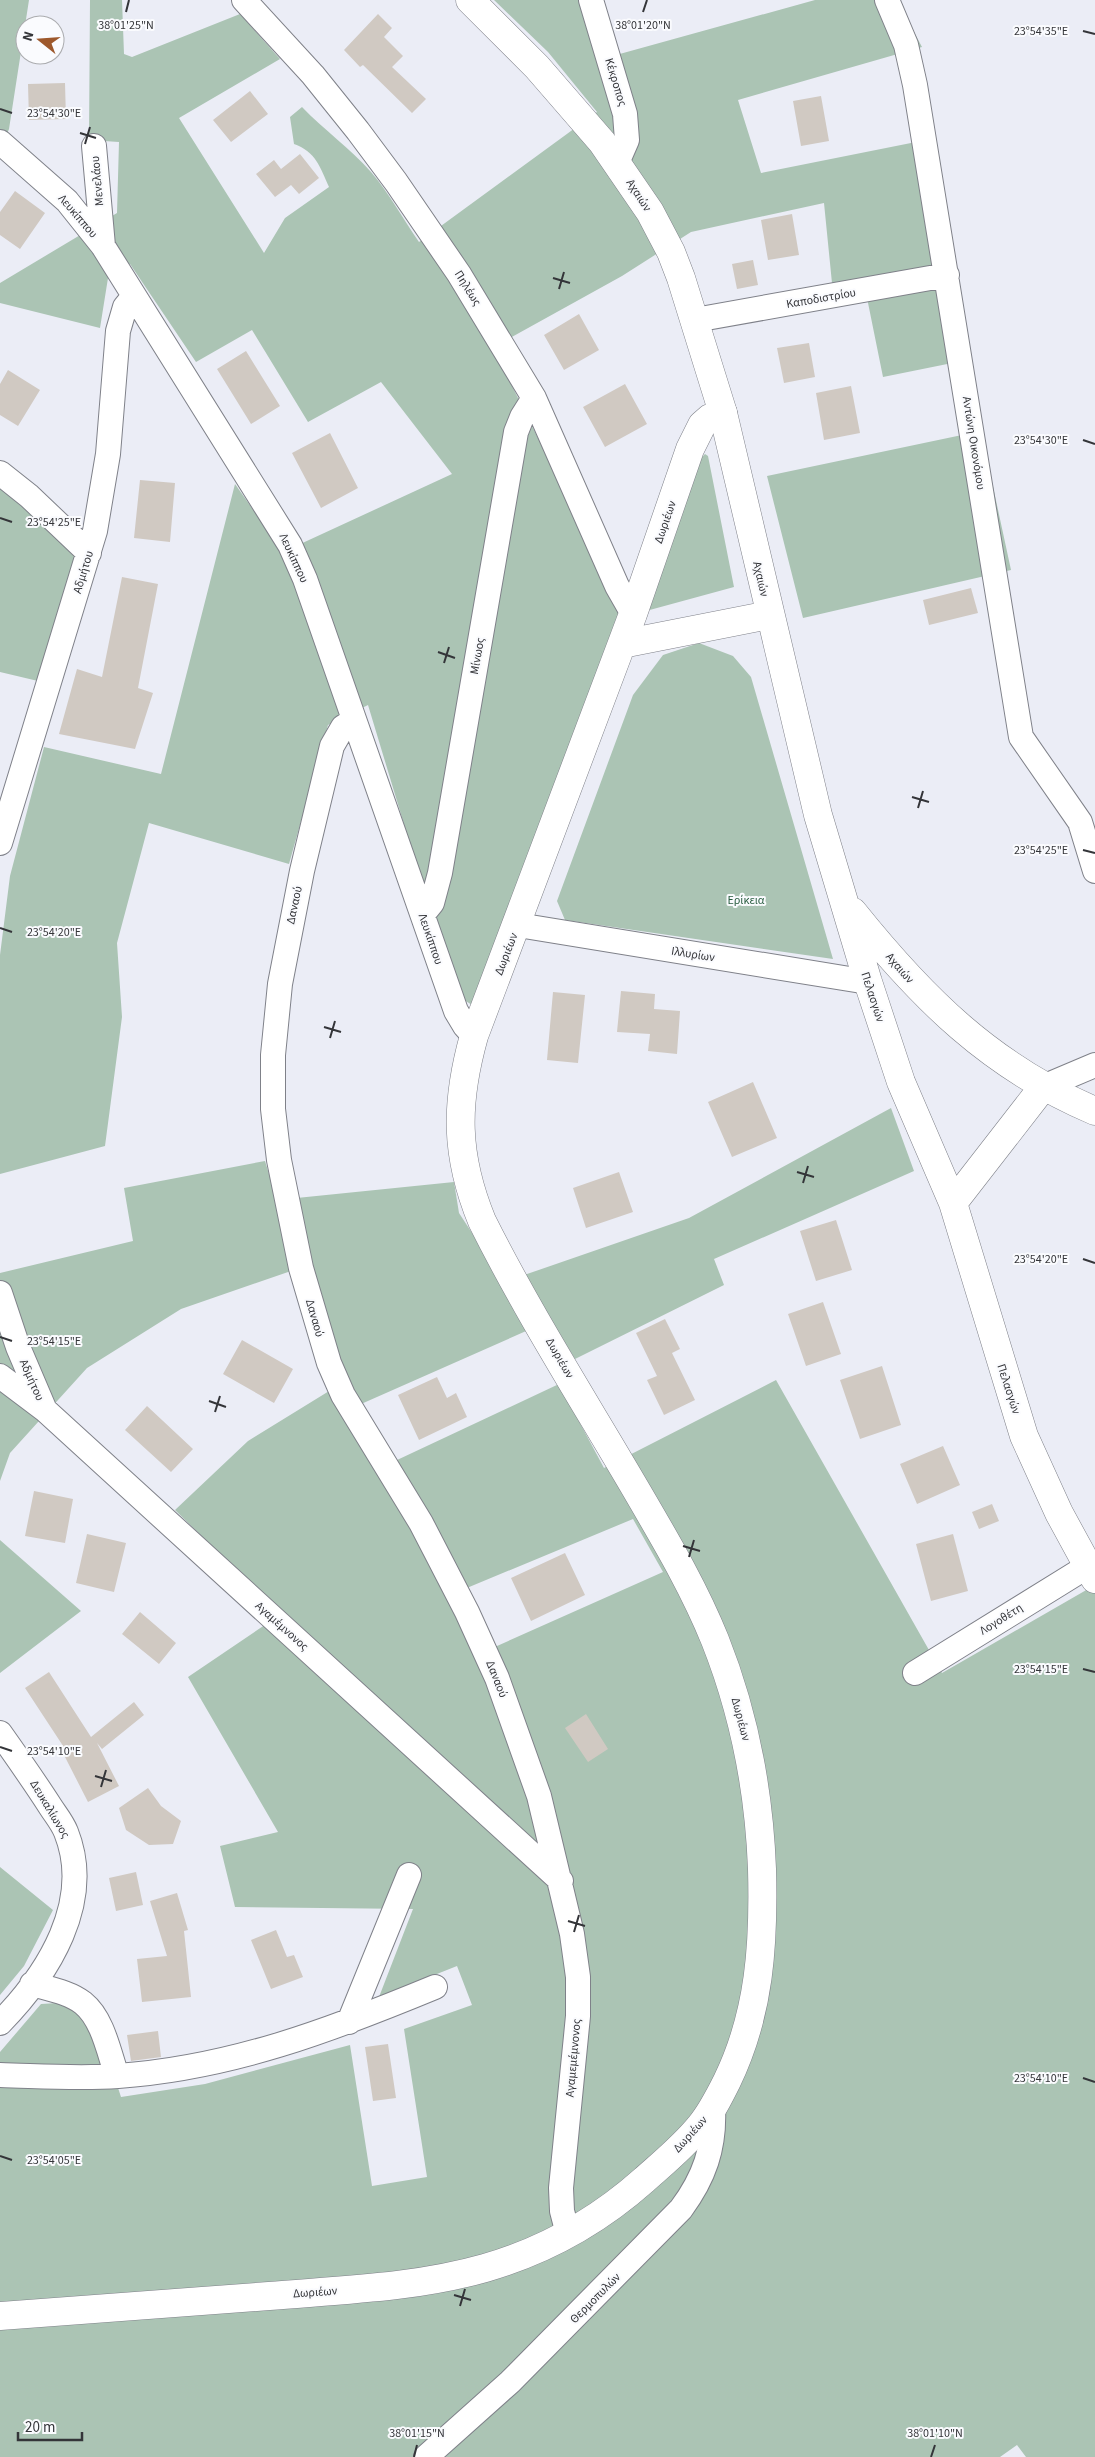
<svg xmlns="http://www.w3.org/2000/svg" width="1095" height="2457" viewBox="0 0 1095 2457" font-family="'Source Sans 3',sans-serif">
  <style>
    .green { fill: #abc4b4; fill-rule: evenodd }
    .building { fill: #d0c9c2 }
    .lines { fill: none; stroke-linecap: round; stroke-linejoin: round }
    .minor-casing { stroke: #7f8189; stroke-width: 26 }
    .tertiary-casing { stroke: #7f8189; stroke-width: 29 }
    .secondary-casing { stroke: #7f8189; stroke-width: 29 }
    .minor { stroke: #fff; stroke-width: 24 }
    .tertiary { stroke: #fff; stroke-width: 28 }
    .secondary { stroke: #fff; stroke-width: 28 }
    .ticks { fill: none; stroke: #343539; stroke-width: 2 }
    .labels { text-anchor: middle; stroke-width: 4; stroke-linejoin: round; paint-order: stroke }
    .street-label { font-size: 12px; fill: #343539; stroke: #fafbfe }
    .park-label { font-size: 12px; fill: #275c3f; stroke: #fafbfe }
    .ticks-label { font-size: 12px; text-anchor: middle; fill: #343539; stroke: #fafbfe; stroke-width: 4; stroke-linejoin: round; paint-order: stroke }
  </style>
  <rect width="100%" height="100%" fill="#ebedf6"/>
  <path class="green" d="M0,0H29L9,129L0,152Z
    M90,0H122L124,54L132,57L240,14L280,59L179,118L264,253L285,218L329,187C320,167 316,152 294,144L290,117L302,107C324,130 350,148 371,172C389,193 403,219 419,242L597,112L548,52L494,0H580L598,60L815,0H897L922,47L738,100L761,173L936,138L972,359L883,377L865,288L833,293L824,203L691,232L622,276L510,338L471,282L457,294L497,356L592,546L624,617L663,565L702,457L705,454L708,456L734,587L624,617L477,1008L464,1000L445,960L368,705L328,725L289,864L149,823L117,943L122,1017L105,1146L0,1174V955L10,876L44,747L161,774L235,484L283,552L452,474L381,382L308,422L252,330L196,362L130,264L108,278L100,328L0,303V283L117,213L119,142L89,140Z
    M981,431L1011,570L803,618L767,476Z
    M0,487L79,549L38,681L0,672Z
    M699,643L733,656L751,677L833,959L565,920L557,901L633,695L663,655Z
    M891,1108L914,1171L714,1259L724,1285L575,1359L551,1320L343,1412L380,1468L559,1384L604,1468L776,1380L942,1673L1095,1585V2457H1026L1017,2445L1000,2457H0V2052L41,2004L74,2002L104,2045L121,2097L205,2084L350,2045L372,2186L427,2177L404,2029L472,2005L457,1966L379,1997L413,1909L235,1907L220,1846L278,1832L188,1677L281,1614L175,1510L248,1441L347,1380L291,1271L181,1309L87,1368L10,1453L0,1481V1273L133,1241L124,1188L265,1161L277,1200L454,1182L459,1213L504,1282L689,1218ZM633,1519L663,1572L479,1654L450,1595Z
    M0,1540L81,1611L0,1673Z
    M0,1867L53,1910L24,1966L0,1995Z"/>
  <path class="building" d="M378,14L392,28L384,37L403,56L392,67L426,99L412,113L363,65L360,67L344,50Z
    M65,83L66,119L29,120L28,84Z
    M250,91L268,114L231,142L213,120Z
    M821,96L829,141L801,146L793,101Z
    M300,154L319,178L299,194L291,185L275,197L256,174L274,160L281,169Z
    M15,191L45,213L20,249L0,235V212Z
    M792,214L799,255L768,260L761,220Z
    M753,260L758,285L737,289L732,264Z
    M579,314L599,350L564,370L544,335Z
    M809,343L815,377L784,383L777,348Z
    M246,351L280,406L251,424L217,369Z
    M8,370L40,390L18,426L0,415V384Z
    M625,384L647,424L605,447L583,407Z
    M851,386L860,433L824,440L816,393Z
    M330,433L358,488L321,508L292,453Z
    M140,480L175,483L170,542L134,538Z
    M122,577L158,584L138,688L153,693L135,749L59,734L77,669L102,677Z
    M971,588L978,613L929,625L923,600Z
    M621,991L655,994L654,1009L680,1011L677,1054L648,1051L650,1034L617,1032Z
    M553,992L585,995L578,1063L547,1060Z
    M753,1082L777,1138L732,1157L708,1102Z
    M619,1172L633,1212L586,1228L573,1188Z
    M836,1220L852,1270L816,1281L800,1231Z
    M823,1302L841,1354L806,1366L788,1314Z
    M665,1319L680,1349L672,1353L695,1400L664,1415L647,1380L657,1376L636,1333Z
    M242,1340L293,1369L274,1403L223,1374Z
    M882,1366L901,1425L860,1439L840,1380Z
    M437,1377L447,1398L456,1393L467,1417L419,1440L398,1395Z
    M147,1406L193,1449L171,1472L125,1430Z
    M943,1446L960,1485L917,1504L900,1464Z
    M34,1491L73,1499L65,1543L25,1536Z
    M992,1504L999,1521L979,1529L972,1512Z
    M87,1534L126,1543L114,1592L76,1583Z
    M953,1534L968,1591L931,1601L916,1544Z
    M565,1553L585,1595L531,1621L511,1578Z
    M140,1612L176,1643L159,1664L122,1634Z
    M49,1672L91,1737L134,1702L144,1715L102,1749L97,1743L119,1786L88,1802L65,1757L69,1755L25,1688Z
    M586,1714L608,1749L588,1762L565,1728Z
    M148,1788L161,1806L181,1821L173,1844L149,1845L126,1830L119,1808Z
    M136,1872L143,1905L116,1911L109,1878Z
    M177,1893L188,1930L184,1931L191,1997L142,2002L137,1959L167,1956L150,1901Z
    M276,1930L287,1957L294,1955L303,1977L271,1989L251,1940Z
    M158,2031L161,2057L131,2061L127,2035Z
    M388,2044L396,2098L373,2101L365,2047Z"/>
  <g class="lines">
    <defs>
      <path id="minor" d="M244,0L313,75L358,131L396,182L459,274L534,398L617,586L633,614
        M591,0L625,114L627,140L617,163
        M887,0L906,45L915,85L1021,737L1080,822L1095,871
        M0,142L67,201L103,246L290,545L305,579L456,1011L465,1026L474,1036
        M94,146L103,246
        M695,320L947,275
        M0,473L29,496L89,553
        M354,720L343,727L332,746L302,871L280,984L273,1055V1109L279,1160L301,1268L329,1363L343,1395L421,1523L467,1612L497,1678L539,1796L572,1934L578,1977V2016L561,2188L562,2211L568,2234
        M0,843L95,531L108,454L118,331L125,307L134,296
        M423,914L432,903L440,873L516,432L522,417L534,398
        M518,925L868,982
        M1043,1087L1095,1065
        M0,1293L18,1347L44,1408
        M0,1376L45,1410L561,1881
        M915,1673L1088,1566
        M0,1733C17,1757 34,1781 50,1806C55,1814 62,1822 66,1832C94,1902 48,1974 0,2023
        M32,1984C49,1989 69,1992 83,2003C103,2019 109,2053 117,2076
        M349,2022L409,1875
        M0,2075C39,2076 79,2079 118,2076C231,2068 331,2030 435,1987
        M426,2457L510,2382L681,2209C704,2178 715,2148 713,2108"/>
      <path id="tertiary" d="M622,644L769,615
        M0,2316C90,2309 180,2302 269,2296C341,2290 415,2288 485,2268C544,2251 598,2221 644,2180C663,2163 684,2146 700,2126C711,2113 719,2097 727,2081C760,2013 764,1943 762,1869C759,1790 744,1713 715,1640C694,1588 666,1541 638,1493C586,1404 528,1313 482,1221C455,1155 455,1104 474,1036L633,614L690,449L702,425L710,418L723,413"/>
      <path id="secondary" d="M470,0L537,67L602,142L650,212L671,252L681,278L723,413L818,815L868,982L901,1082L953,1203L1024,1436L1059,1513L1095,1579
        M853,912C922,998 991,1067 1095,1111
        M953,1203L1043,1087"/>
    </defs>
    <use href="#minor" class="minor-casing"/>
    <use href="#tertiary" class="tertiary-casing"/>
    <use href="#secondary" class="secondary-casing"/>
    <use href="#minor" class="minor"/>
    <use href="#tertiary" class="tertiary"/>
    <use href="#secondary" class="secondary"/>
  </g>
  <path class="ticks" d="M126,12L129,0M643,12L647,0M1083,31L1095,34M0,109L12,113M80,133L96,138M85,144L90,127M553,278L570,283M559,289L564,272M1083,440L1095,444M0,518L12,522M438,652L455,658M444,663L449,647M912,797L929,802M918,808L923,791M1083,850L1095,853M0,928L12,932M324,1027L341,1032M330,1038L335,1021M797,1172L814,1177M803,1183L808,1166M1083,1259L1095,1263M0,1337L12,1341M209,1401L226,1407M215,1412L220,1396M683,1546L700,1551M689,1557L694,1540M1083,1669L1095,1672M0,1747L12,1751M95,1776L112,1781M101,1787L106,1770M568,1921L585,1926M574,1932L579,1915M1083,2078L1095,2082M0,2156L12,2160M454,2295L471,2300M460,2306L465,2289M414,2457L417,2445M931,2457L935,2445"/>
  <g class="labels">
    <g class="street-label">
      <text transform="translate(616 82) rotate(73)" y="4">Κέκροπος</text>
      <text transform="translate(97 181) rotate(-95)" y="4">Μενελάου</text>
      <text transform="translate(639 195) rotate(57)" y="4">Αχαιών</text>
      <text transform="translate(78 216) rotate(49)" y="4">Λευκίππου</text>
      <text transform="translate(468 288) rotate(58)" y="4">Πηλέως</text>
      <text transform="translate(821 298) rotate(-10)" y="4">Καποδιστρίου</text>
      <text transform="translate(974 443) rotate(81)" y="4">Αντώνη Οικονόμου</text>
      <text transform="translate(665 522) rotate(-71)" y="4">Δωριέων</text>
      <text transform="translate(294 558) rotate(65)" y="4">Λευκίππου</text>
      <text transform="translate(83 572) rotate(-73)" y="4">Αδμήτου</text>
      <text transform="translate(761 579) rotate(77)" y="4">Αχαιών</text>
      <text transform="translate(477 656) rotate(-80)" y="4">Μίνωος</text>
      <text transform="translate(294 905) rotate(-78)" y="4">Δαναού</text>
      <text transform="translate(431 939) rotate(71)" y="4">Λευκίππου</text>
      <text transform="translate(506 954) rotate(-69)" y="4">Δωριέων</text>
      <text transform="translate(693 954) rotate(9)" y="4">Ιλλυρίων</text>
      <text transform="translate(900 968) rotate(49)" y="4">Αχαιών</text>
      <text transform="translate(873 997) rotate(72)" y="4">Πελασγών</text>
      <text transform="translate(315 1318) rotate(74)" y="4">Δαναού</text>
      <text transform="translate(560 1358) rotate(60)" y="4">Δωριέων</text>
      <text transform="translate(32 1380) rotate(66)" y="4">Αδμήτου</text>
      <text transform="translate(1009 1389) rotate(72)" y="4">Πελασγών</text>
      <text transform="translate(1001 1619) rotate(-32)" y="4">Λογοθέτη</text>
      <text transform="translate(282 1626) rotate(42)" y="4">Αγαμέμνονος</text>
      <text transform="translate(497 1679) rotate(68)" y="4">Δαναού</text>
      <text transform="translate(741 1719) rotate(75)" y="4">Δωριέων</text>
      <text transform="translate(50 1809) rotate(59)" y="4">Δευκαλίωνος</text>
      <text transform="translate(573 2058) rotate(-85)" y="4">Αγαμεμέμνονος</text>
      <text transform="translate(690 2134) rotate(-48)" y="4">Δωριέων</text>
      <text transform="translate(315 2292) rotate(-4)" y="4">Δωριέων</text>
      <text transform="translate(595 2298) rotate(-45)" y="4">Θερμοπυλών</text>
    </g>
    <g class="park-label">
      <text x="746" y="904">Ερίκεια</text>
    </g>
  </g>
  <g class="ticks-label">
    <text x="126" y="29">38°01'25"N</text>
    <text x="643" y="29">38°01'20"N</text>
    <text x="1041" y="35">23°54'35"E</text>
    <text x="54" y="117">23°54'30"E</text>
    <text x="1041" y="444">23°54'30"E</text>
    <text x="54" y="526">23°54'25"E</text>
    <text x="1041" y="854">23°54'25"E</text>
    <text x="54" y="936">23°54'20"E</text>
    <text x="1041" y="1263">23°54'20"E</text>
    <text x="54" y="1345">23°54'15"E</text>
    <text x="1041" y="1673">23°54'15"E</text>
    <text x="54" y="1755">23°54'10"E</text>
    <text x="1041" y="2082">23°54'10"E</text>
    <text x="54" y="2164">23°54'05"E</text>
    <text x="417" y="2437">38°01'15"N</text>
    <text x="935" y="2437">38°01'10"N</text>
  </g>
  <g transform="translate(40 40) rotate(287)"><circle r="24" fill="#fafbfe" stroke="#abacaf"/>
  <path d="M0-4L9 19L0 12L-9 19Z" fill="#9d582c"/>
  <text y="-8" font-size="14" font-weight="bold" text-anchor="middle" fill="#343539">N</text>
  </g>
  <path d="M18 2432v8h64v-8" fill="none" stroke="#343539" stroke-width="2.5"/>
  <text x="25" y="2432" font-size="15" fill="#343539" stroke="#fafbfe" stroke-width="4" paint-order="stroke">20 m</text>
</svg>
